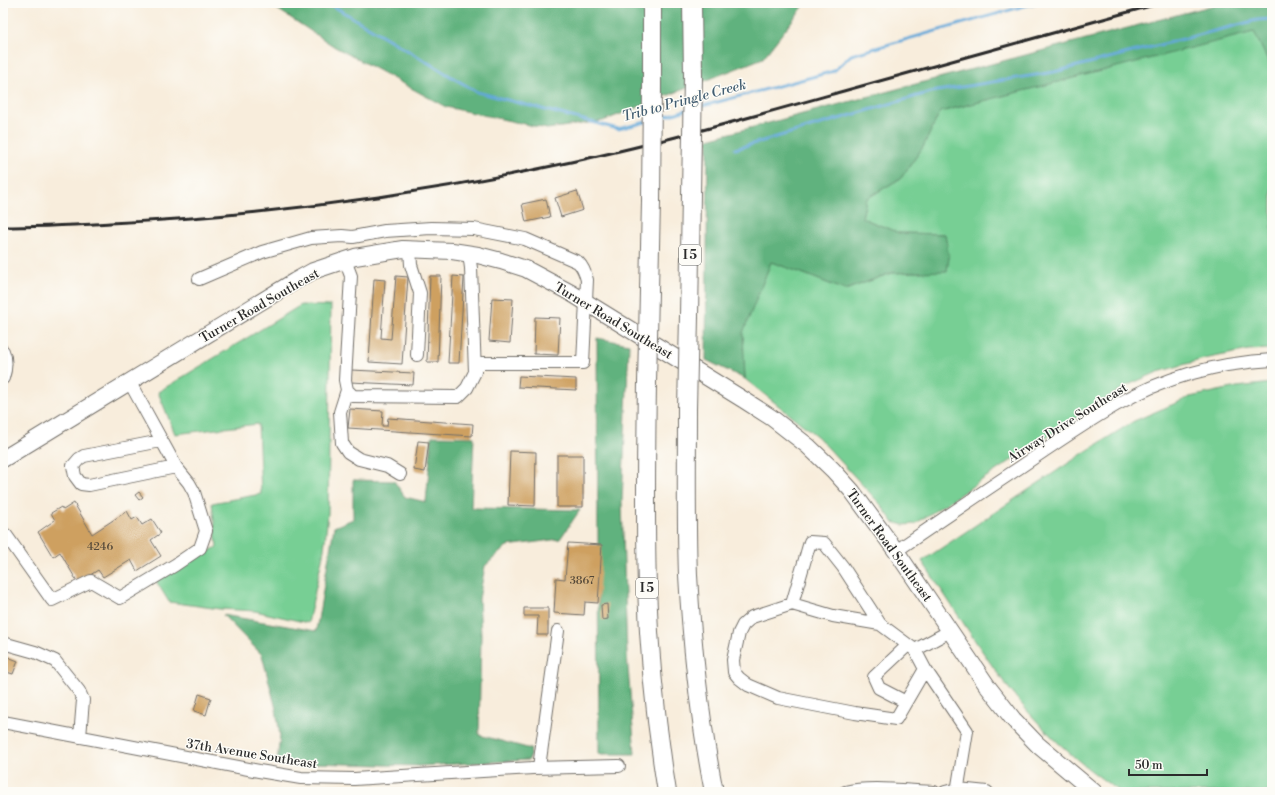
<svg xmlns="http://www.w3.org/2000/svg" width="1275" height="795" viewBox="0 0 1275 795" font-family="'Libre Bodoni',serif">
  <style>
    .green { fill: #77cf94; stroke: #517d60 }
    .forest { fill: #61b27e; stroke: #466e54 }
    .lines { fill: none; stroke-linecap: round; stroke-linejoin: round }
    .stream { stroke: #64a9d9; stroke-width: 3 }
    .building { fill: #cea060 }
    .minor-casing { stroke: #736f69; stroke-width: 14 }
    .major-casing { stroke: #736f69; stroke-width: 18 }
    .highway-casing { stroke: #736f69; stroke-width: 20 }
    .minor { stroke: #fff; stroke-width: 12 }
    .major { stroke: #fff; stroke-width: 16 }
    .highway { stroke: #fff; stroke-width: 18 }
    .rail { stroke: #2b2b2b; stroke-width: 3 }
    .highway-bridge-casing { stroke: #736f69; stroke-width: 20; stroke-linecap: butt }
    .highway-bridge { stroke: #fff; stroke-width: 18 }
    .labels { text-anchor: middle; stroke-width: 3; stroke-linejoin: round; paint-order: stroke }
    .number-label { font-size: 11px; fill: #544838 }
    .shield { fill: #fdfcf7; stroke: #6a6a68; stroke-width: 1 }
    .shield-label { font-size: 12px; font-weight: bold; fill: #2b2b2b }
    .street-label { font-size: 13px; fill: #2b2b2b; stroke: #fdfcf7 }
    .water-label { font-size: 14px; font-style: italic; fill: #425d71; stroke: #fdfcf7 }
  </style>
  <rect width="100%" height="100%" fill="#fdfcf7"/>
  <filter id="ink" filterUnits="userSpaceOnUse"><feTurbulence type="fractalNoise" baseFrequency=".025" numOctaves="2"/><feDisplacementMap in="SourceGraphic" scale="8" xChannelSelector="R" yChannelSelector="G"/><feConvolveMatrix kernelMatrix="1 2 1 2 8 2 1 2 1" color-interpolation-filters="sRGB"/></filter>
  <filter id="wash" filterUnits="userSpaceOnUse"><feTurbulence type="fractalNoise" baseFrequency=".012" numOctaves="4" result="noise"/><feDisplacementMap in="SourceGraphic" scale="16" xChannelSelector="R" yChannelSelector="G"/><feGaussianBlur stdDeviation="0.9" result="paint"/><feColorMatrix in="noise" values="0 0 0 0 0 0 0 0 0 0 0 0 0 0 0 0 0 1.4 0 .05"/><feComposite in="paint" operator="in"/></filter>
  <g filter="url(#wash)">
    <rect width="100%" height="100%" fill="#f8eddc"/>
    <path class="green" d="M1254,31L1272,69V349L1249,350L1204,359L1158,372L1128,385L1091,408L915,524L903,525L893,522L881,505L818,437L745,379L742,333L771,262L802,273L845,290L891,273L921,272L944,234L899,233L862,218L866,199L901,178L923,147L940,112Z
      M301,305L331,306L328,514L324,550L308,623L255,611L220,609L169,602L156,581L191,560L217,547L212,503L261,494L258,424L175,434L158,392Z
      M1272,383V792H1121C1076,763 1036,725 1004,682C994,669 985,655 976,642C958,615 940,588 922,561L1085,452L1134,421L1190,397L1237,387Z"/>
    <path class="forest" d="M268,3H806L763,58L603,121L547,129L446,107L335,47Z
      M1222,3H1272V69L1254,32L940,112L923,147L901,178L866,199L862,218L899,233L945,234L949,258L947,271L891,273L845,290L802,273L771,262L743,333L745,379L706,360L708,139Z
      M597,338L629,344L622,502L627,655L635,754H599Z
      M432,436L474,437L471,508L580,510L560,539L507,546L485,566L479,599L481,635L479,735L531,749L529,760L418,766L277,762L280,736L276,709L262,655L223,615L316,631L334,527L353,519V480L394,481L405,497L426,502Z"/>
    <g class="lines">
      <path class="stream" d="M328,3L477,92L618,129L646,122
        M699,107L812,77L834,71L851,55L1035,3
        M657,119L686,110
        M735,149L931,92L1054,72L1257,20L1272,19"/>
    </g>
    <g id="blocks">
      <path class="building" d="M577,191L583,210L561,217L555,198Z
        M546,199L550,217L526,222L522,204Z
        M396,276L408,277L402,364L369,362L374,279L385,280L381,338L391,339Z
        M430,276H441L438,362H427Z
        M453,276L464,277L459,363H448Z
        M492,298L513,299L510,343L489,341Z
        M535,317L560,318L558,355L534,354Z
        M351,370L414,373L413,385L350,382Z
        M519,376L576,379V390L518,387Z
        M350,409L383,411L382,426H387L388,418L473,424L472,436L348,428Z
        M418,441L429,442L425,472L414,470Z
        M510,451L536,452L535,506L508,505Z
        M557,455H583V507H557Z
        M139,492L143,497L139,500L135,495Z
        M74,503L92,534L127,511L132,520L137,517L142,525L152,519L161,533L151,540L161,556L137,571L131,560L103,577L98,570L78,583L60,552L53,557L38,532L55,520L51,513L61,507L63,510Z
        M568,543L602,545L598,603L585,602L584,615L554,613L556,578L565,579Z
        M607,604L608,619L602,620L601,605Z
        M524,608H548V635H537L538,616H524Z
        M3,655L18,661L13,674L3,671Z
        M199,694L211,698L206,715L194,711Z"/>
    </g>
  </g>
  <g filter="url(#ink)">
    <use href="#blocks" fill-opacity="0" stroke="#736f69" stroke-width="1"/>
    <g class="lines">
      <defs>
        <path id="minor" d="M410,249L411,265L420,293L417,355
          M345,260L351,276L345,380L347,390L353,396L458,397L467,388L475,372L471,268L469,254
          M199,279L262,252L311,238L342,236L353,237L385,231L431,228L474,229L525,239L578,262C583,267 585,272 587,280L583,363H475
          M3,351C7,360 6,369 3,378
          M347,390L340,412L342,443L348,452L359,459L387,466L400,474
          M161,441L84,456L79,459L73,466L75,476L81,484L89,485L176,467
          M3,533L6,535L52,600L91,581L120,598L175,565L200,548L206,531L194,492L189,483L176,467L168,452L129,381
          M896,551C937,523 978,495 1019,468C1051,446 1083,424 1116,405C1163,378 1218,363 1272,360
          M792,604L752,617L743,625L739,633L733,660L734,672L739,678L748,685L778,698L855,713L896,719L925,669L915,650L950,631
          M880,624L833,616L792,604L810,542L824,543L843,567L880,624L915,650
          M3,643L35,652L55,661L79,691L83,700L80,737
          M925,669L967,731L957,792
          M906,702L879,688L874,677L908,645
          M3,722L259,771L301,778L354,779L533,768L619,766
          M539,767L558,631
          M845,792C870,786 907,791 934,792
          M945,792L958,789L987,792"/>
        <path id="major" d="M3,459L295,281L313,271L355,257L403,249L452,251L478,255L501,261L526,269L571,293L744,400L772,418L808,446L833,470L852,491L896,551L988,687L1013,719L1038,745L1094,792"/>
        <path id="highway" d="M692,3L693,76
          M652,86V3
          M649,291L651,202
          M689,316L691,194
          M647,383C646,451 645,519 647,587C649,656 656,724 667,792
          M687,409C687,464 686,520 688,575C692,648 700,721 714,792"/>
      </defs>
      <use href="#minor" class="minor-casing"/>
      <use href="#major" class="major-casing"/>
      <use href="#highway" class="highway-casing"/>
      <use href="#minor" class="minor"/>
      <use href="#major" class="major"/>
      <use href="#highway" class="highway"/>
      <path class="rail" d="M3,227C39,227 74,225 110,223C258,216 406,197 552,166C649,146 744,119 840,92C947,62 1054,33 1161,3"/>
      <defs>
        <path id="highway-bridge" d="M691,194L693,76
          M651,202L652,86
          M647,383L649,291
          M687,409L689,316"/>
      </defs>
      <use href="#highway-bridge" class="highway-bridge-casing"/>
      <use href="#highway-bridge" class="highway-bridge"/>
    </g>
  </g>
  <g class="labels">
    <g class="number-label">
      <text x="100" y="550">4246</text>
      <text x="582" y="584">3867</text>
    </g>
    <g class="shield">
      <rect x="679" y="245" width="22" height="20" rx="3"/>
      <rect x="636" y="578" width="22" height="20" rx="3"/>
    </g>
    <g class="shield-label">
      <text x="690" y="259">I 5</text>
      <text x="647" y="592">I 5</text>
    </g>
    <g class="street-label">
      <text transform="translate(259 305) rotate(-30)" y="5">Turner Road Southeast</text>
      <text transform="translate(614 320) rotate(31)" y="5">Turner Road Southeast</text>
      <text transform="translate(1067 422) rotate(-32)" y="5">Airway Drive Southeast</text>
      <text transform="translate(890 545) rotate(54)" y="5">Turner Road Southeast</text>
      <text transform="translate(252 753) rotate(9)" y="5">37th Avenue Southeast</text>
    </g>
    <g class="water-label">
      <text transform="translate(684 100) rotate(-15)" y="5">Trib to Pringle Creek</text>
    </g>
  </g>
  <rect width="1275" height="795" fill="none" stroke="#fdfcf7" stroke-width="16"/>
  <path d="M1129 769v6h78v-6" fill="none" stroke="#2b2b2b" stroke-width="2"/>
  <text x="1135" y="769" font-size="12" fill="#2b2b2b" stroke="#fdfcf7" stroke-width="3" paint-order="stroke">50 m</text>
</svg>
